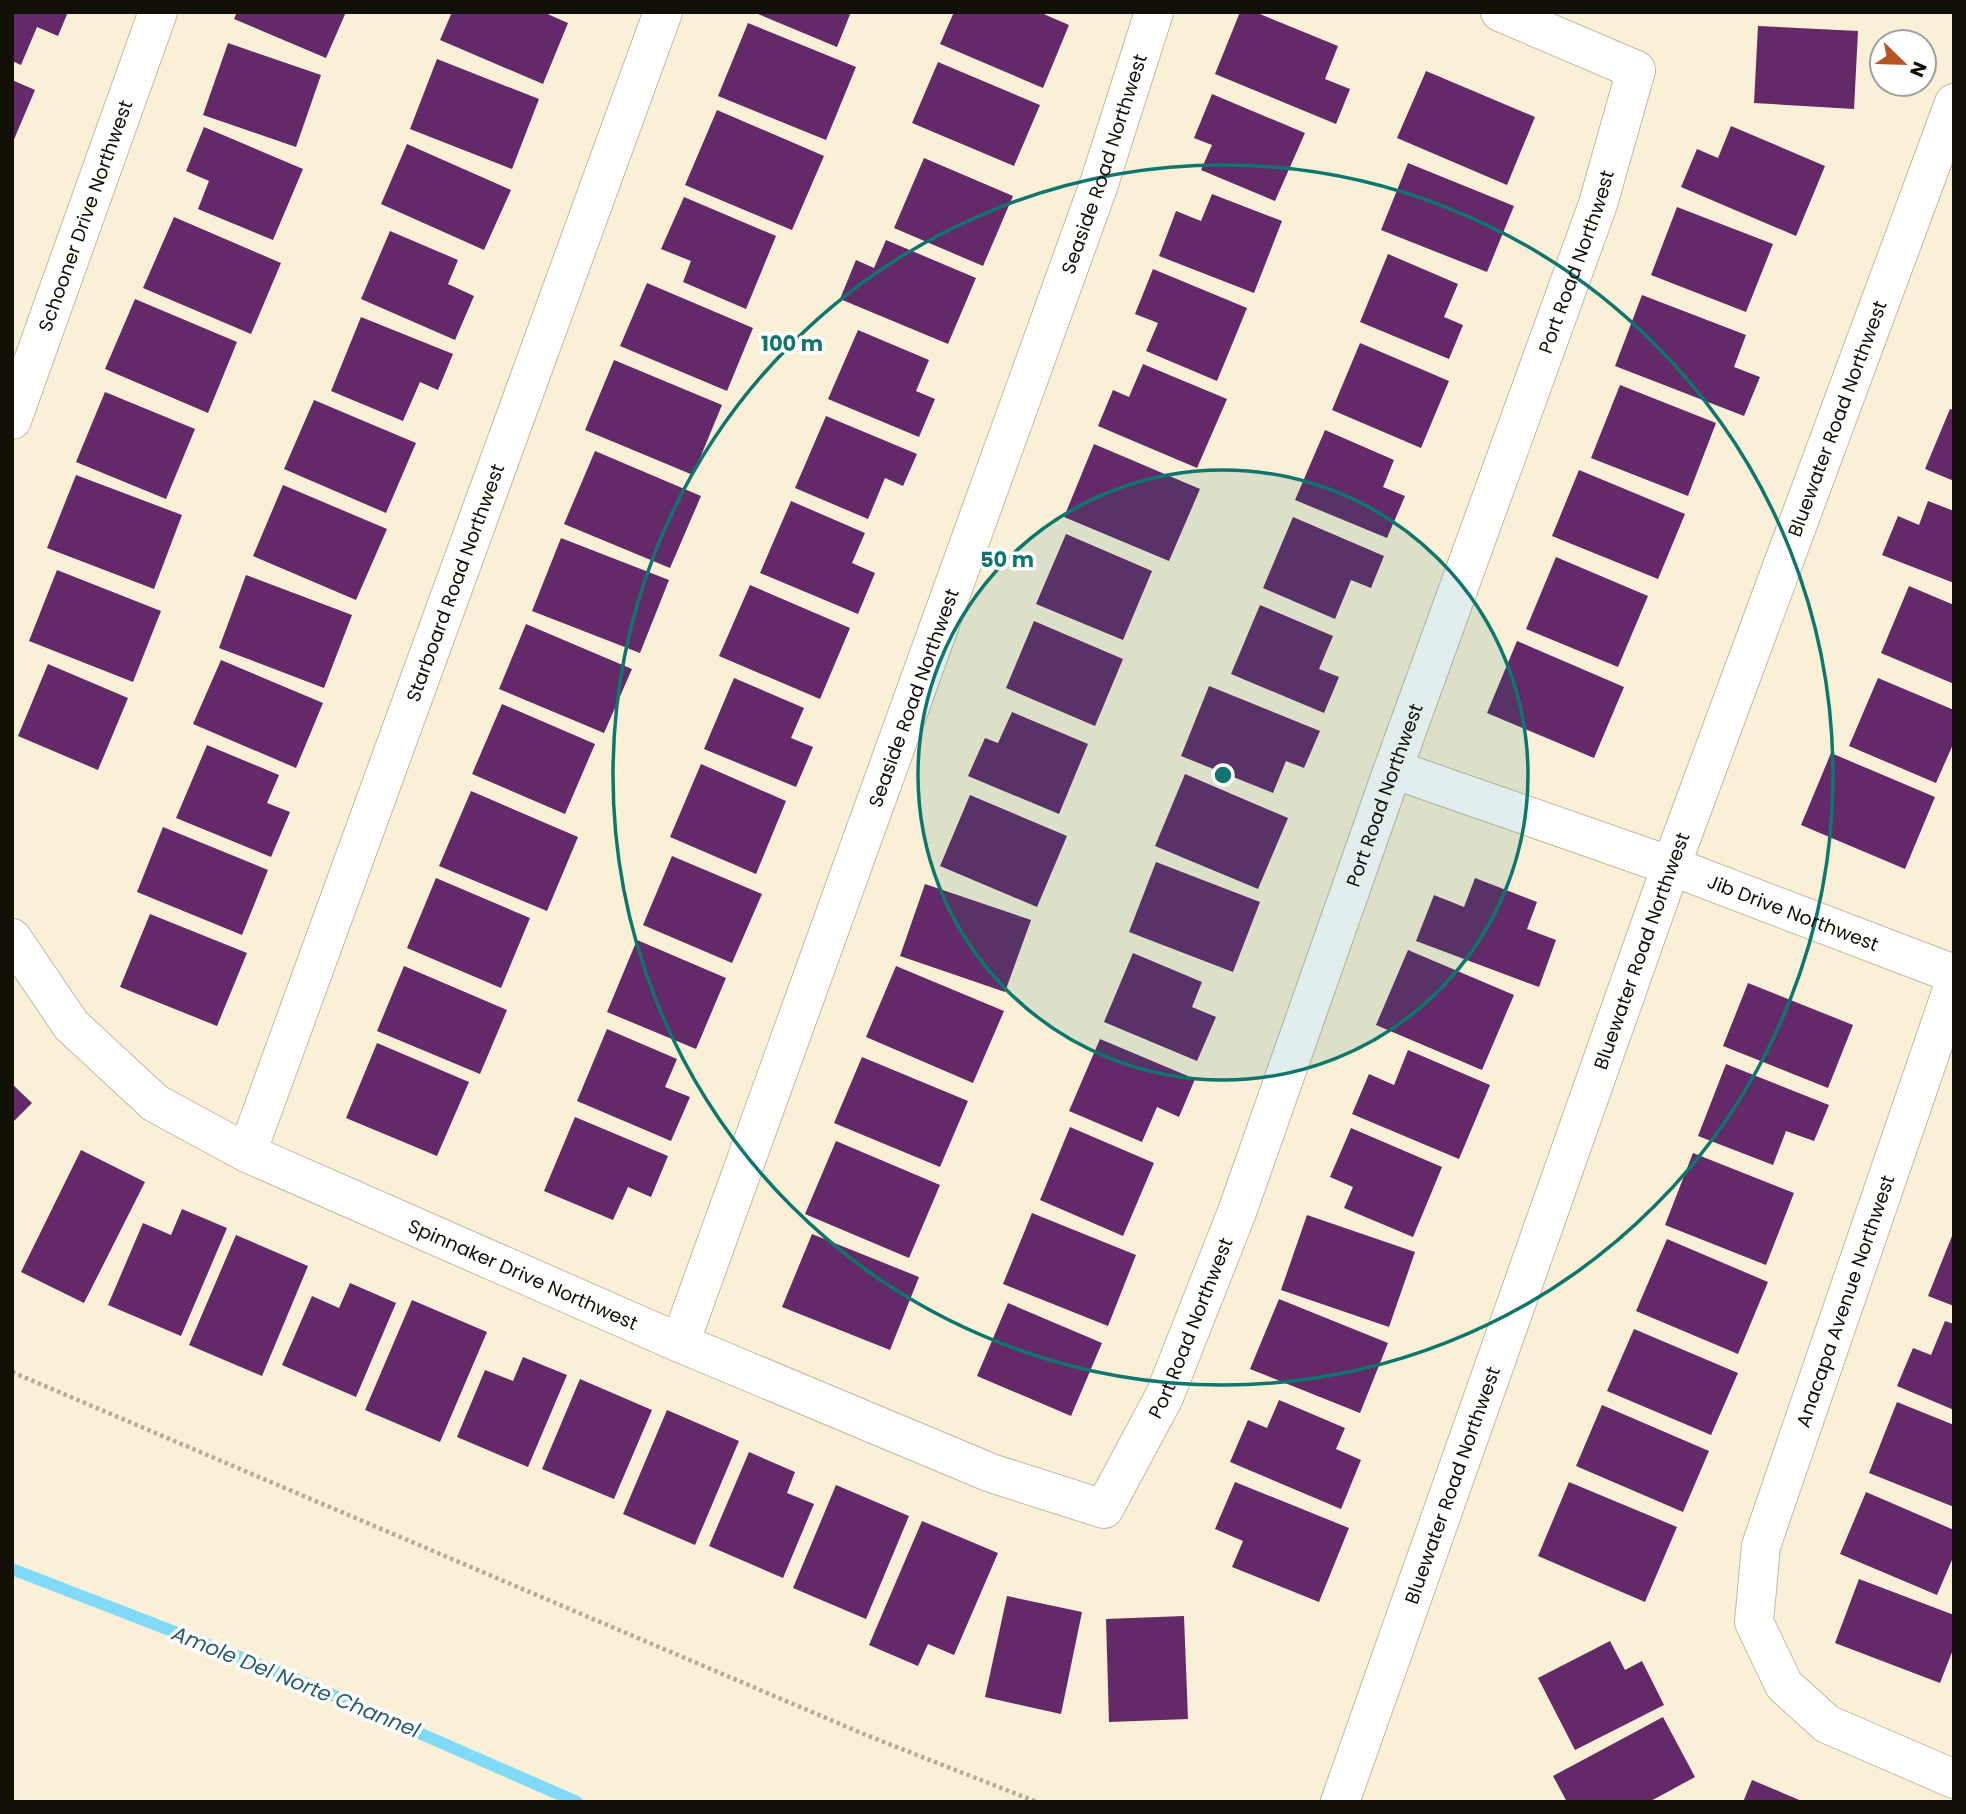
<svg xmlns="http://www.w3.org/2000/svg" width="1966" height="1814" viewBox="0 0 1966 1814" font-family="Poppins,sans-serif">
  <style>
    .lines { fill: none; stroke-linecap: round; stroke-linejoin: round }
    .stream { stroke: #81daf9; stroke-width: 12 }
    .building { fill: #642968 }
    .street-casing { stroke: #c2b9a2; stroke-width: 40 }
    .secondary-casing { stroke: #c2b9a2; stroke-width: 40 }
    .path { stroke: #b4ac99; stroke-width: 4.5; stroke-dasharray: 3.5 3.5; stroke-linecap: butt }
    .street { stroke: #fff; stroke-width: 38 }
    .secondary { stroke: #fff; stroke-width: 38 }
    .ring { fill: none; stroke: #0f766e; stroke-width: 3.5 }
    .labels { text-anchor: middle; stroke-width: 7; stroke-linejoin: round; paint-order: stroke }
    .street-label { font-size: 19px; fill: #120f07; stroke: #fff }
    .water-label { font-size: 21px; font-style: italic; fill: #2b5d6e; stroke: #fff }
    .centre { fill: #0f766e; stroke: #fff; stroke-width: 3.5 }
    .ring-label { font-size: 21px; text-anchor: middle; font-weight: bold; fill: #0f766e; stroke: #fff; stroke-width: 7; stroke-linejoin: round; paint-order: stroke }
  </style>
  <rect width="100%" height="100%" fill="#f9f0d7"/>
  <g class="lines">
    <path class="stream" d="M12,1569L291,1677L577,1802"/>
  </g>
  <path class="building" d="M12,12H68L58,36L37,27L21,65L12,61Z
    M237,12H346L326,58L234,19Z
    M452,12H543L568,23L543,84L440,40Z
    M753,12H851L837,47Z
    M954,12H1039L1069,25L1043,88L940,44Z
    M1240,12H1255L1338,46L1325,79L1350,89L1336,124L1215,74Z
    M748,23L856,67L826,140L718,96Z
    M1758,26L1858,31L1854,109L1754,103Z
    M228,43L321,75L296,147L203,115Z
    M437,59L539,99L512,169L410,129Z
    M938,62L1040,105L1014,166L912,123Z
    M1426,71L1535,117L1507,185L1397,138Z
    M12,80L35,90L12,144Z
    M1212,94L1305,133L1275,201L1201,170L1212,145L1194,138Z
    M717,110L824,156L792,230L685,185Z
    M1731,126L1825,166L1796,236L1681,187L1697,149L1718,158Z
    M204,127L303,169L273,240L198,209L209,181L186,171Z
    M407,144L511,190L484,250L381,204Z
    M924,158L1013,196L983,266L894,228Z
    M1408,163L1514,206L1487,272L1381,230Z
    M1212,194L1282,221L1254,293L1159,256L1176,211L1201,221Z
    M684,197L776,236L746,309L683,282L691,261L661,249Z
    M1677,207L1773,244L1746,312L1651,275Z
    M174,217L281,263L251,334L143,288Z
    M390,231L458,260L448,284L474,296L455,340L361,299Z
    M886,240L976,278L948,344L840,299L856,260L874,268Z
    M1388,254L1458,284L1444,317L1463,325L1449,359L1360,322Z
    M1153,269L1247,308L1217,381L1146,351L1158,323L1135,314Z
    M647,283L753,328L727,391L620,346Z
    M1642,295L1746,335L1734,367L1760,377L1744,416L1615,366Z
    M135,299L237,342L208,413L105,369Z
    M361,317L453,354L438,390L420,382L403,421L331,391Z
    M858,330L929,360L916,391L935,399L919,437L828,399Z
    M1360,343L1449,381L1421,448L1332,410Z
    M614,360L722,405L693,475L585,430Z
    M1143,364L1227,399L1197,468L1098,426L1113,390L1129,397Z
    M1620,385L1716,423L1688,496L1591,458Z
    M105,392L195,429L166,499L76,462Z
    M314,400L416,443L386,513L284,469Z
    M1950,409L1954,410V481L1925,469Z
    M826,416L917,454L903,486L885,478L868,519L795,488Z
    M1325,430L1394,460L1383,487L1405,496L1387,538L1295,500Z
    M1094,444L1200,489L1169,561L1064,517Z
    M595,451L701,496L670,568L564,524Z
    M1579,470L1685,514L1658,579L1552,536Z
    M76,475L182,515L154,589L47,548Z
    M283,485L387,529L356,600L253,556Z
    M791,501L865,533L852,563L875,573L858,614L760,573Z
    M1928,501L1954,511V583L1882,555L1898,516L1919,525Z
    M1293,517L1384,556L1371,588L1351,580L1335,619L1263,588Z
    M1066,534L1152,571L1123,640L1036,604Z
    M561,538L669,580L640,653L532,611Z
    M1556,557L1648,596L1618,667L1526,629Z
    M57,570L161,611L133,682L29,641Z
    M246,575L352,615L324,688L219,648Z
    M750,585L850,628L820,699L719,656Z
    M1909,586L1954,605V684L1881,653Z
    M1260,605L1333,636L1319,669L1339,677L1324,713L1231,674Z
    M1034,621L1123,659L1095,726L1006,688Z
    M526,624L632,669L604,733L499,689Z
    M1517,641L1624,687L1594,758L1487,713Z
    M221,660L323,703L296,768L193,724Z
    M48,664L128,698L98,770L18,736Z
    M734,678L804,708L791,738L813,747L796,787L704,749Z
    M1878,678L1954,710V742L1936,783L1849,746Z
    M1209,686L1320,731L1304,768L1286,761L1273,793L1181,756Z
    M502,704L595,744L565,814L472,774Z
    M1012,712L1088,744L1059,814L968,776L985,738L998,743Z
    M207,745L279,775L267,803L290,812L271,857L176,818Z
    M1831,753L1935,797L1905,869L1801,825Z
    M701,764L786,801L756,874L670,837Z
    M1185,774L1288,818L1258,889L1155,846Z
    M471,791L578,837L547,911L439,866Z
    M970,795L1067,836L1037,907L940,866Z
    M163,827L268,870L242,935L137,892Z
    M672,856L762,894L732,963L643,925Z
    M1156,862L1260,902L1233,972L1129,932Z
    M436,878L530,918L501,988L407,948Z
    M1475,878L1537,902L1527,929L1556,940L1539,987L1416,941L1434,895L1464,907Z
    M925,884L1031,920L1005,992L900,956Z
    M150,914L247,953L217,1026L120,987Z
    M637,940L726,978L696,1049L607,1012Z
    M1408,950L1514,995L1482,1070L1376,1025Z
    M1133,953L1202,982L1192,1007L1216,1017L1197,1061L1104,1022Z
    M404,966L507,1010L480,1074L377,1031Z
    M896,966L1004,1011L973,1083L866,1037Z
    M1748,983L1853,1025L1828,1088L1723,1046Z
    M607,1029L677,1059L665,1087L690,1097L671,1141L577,1101Z
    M1100,1039L1195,1079L1179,1117L1157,1107L1142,1142L1069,1111Z
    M377,1043L469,1082L437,1156L346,1118Z
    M1408,1050L1490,1085L1459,1159L1352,1114L1369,1074L1394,1085Z
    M862,1057L968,1101L940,1167L834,1123Z
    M1726,1064L1829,1105L1814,1141L1786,1131L1773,1165L1698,1136Z
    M12,1084L32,1103L12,1123Z
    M575,1117L668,1156L651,1197L628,1187L613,1220L544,1191Z
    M1070,1127L1154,1163L1123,1236L1040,1200Z
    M1351,1128L1442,1167L1413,1237L1344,1208L1353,1187L1330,1177Z
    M836,1141L940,1185L909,1258L805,1214Z
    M81,1150L145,1182L84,1303L21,1272Z
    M1693,1153L1794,1193L1766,1265L1665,1225Z
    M182,1209L227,1228L181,1336L108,1305L143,1223L171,1235Z
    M1032,1213L1136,1255L1108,1326L1003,1284Z
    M1307,1215L1415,1252L1389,1327L1281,1290Z
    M1954,1231V1306L1928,1296Z
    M812,1234L919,1277L890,1350L782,1307Z
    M236,1235L308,1266L262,1376L189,1345Z
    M1667,1239L1768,1282L1738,1354L1636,1311Z
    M350,1283L396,1303L356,1397L282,1365L312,1296L339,1308Z
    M1279,1299L1388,1343L1360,1413L1250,1369Z
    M412,1300L487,1332L440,1442L365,1410Z
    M1008,1303L1102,1343L1071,1416L977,1376Z
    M1945,1321L1954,1324V1410L1897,1386L1913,1348L1931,1355Z
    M1634,1329L1738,1373L1711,1435L1607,1391Z
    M523,1357L567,1375L528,1467L457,1437L485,1370L513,1381Z
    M580,1379L652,1410L614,1499L542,1469Z
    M1279,1400L1345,1428L1336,1449L1361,1460L1341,1509L1230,1462L1248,1420L1267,1428Z
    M1897,1402L1954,1425V1507L1869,1473Z
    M1602,1405L1709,1451L1683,1512L1576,1466Z
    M667,1410L739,1441L695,1545L623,1514Z
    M749,1452L795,1472L787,1493L814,1504L783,1578L709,1546Z
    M1235,1482L1349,1528L1319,1602L1232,1567L1243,1541L1215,1529Z
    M1569,1482L1677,1527L1645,1602L1538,1556Z
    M836,1485L909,1516L866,1619L793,1588Z
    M1866,1492L1954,1530V1555L1937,1595L1840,1554Z
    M922,1521L998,1553L954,1655L928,1644L918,1666L869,1645Z
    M1859,1579L1954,1615V1647L1940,1683L1835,1643Z
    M1007,1596L1082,1612L1061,1714L985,1697Z
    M1184,1616L1188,1719L1109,1722L1106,1619Z
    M1610,1641L1625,1670L1642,1661L1664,1705L1575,1750L1538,1678Z
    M1663,1717L1695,1777L1649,1802H1567L1553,1776Z
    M1752,1780L1804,1802H1743Z"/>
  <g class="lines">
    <defs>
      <g id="street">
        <path id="s1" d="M12,420L158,12"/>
        <path id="s2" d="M1393,769L1671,866L1954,974"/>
        <path id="s3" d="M12,938L71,1025L155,1103L247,1153L680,1343L991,1473L1104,1509L1164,1397L1237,1212L1393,769L1598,204L1636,70L1500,12"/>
        <path d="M1954,984L1761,1546L1754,1622L1784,1685L1827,1724L1954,1779"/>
        <path id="s4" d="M247,1153L663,12"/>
        <path id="s5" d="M680,1343L1098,187L1154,12"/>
      </g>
      <g id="secondary">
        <path id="s6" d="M1340,1802L1671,866L1954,103"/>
      </g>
    </defs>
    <use href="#street" class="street-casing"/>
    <use href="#secondary" class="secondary-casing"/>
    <path class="path" d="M12,1372L866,1735L1037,1802"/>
    <use href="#street" class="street"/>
    <use href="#secondary" class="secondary"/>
  </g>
  <circle cx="1223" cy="775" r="305" fill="#0f766e" fill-opacity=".12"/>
  <g class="ring">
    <circle cx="1223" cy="775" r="305"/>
    <circle cx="1223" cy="775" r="610"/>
  </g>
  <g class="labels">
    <g class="street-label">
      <text dy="7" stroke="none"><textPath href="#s5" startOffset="1253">Seaside Road Northwest</textPath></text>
      <text dy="7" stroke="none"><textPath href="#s1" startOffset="217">Schooner Drive Northwest</textPath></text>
      <text dy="7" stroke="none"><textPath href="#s3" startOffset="2588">Port Road Northwest</textPath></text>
      <text dy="7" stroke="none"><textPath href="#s6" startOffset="1470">Bluewater Road Northwest</textPath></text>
      <text dy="7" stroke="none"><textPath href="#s4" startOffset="607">Starboard Road Northwest</textPath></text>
      <text dy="7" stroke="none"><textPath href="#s5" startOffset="686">Seaside Road Northwest</textPath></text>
      <text dy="7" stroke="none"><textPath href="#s3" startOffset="2021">Port Road Northwest</textPath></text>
      <text dy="7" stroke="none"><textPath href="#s2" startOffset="425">Jib Drive Northwest</textPath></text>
      <text dy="7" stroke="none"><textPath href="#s6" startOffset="903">Bluewater Road Northwest</textPath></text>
      <text dy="7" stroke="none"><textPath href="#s3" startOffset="626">Spinnaker Drive Northwest</textPath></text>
      <text transform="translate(1845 1301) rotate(-71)" y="7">Anacapa Avenue Northwest</text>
      <text dy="7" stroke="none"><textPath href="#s3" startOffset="1454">Port Road Northwest</textPath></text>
      <text dy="7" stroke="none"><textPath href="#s6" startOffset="336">Bluewater Road Northwest</textPath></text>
    </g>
    <g class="water-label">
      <text transform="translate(296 1682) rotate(22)" y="7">Amole Del Norte Channel</text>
    </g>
  </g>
  <circle cx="1223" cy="775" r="10" class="centre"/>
  <g class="ring-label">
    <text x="792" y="351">100 m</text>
    <text x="1007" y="567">50 m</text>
  </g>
  <rect width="1966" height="1814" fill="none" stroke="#120f07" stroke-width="28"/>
  <g transform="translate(1903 63) rotate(113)"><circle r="33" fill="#ffffff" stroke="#a09f9c" stroke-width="2"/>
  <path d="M0-5L12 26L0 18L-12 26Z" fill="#b85422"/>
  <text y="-10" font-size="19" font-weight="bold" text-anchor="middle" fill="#120f07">N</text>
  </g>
</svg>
